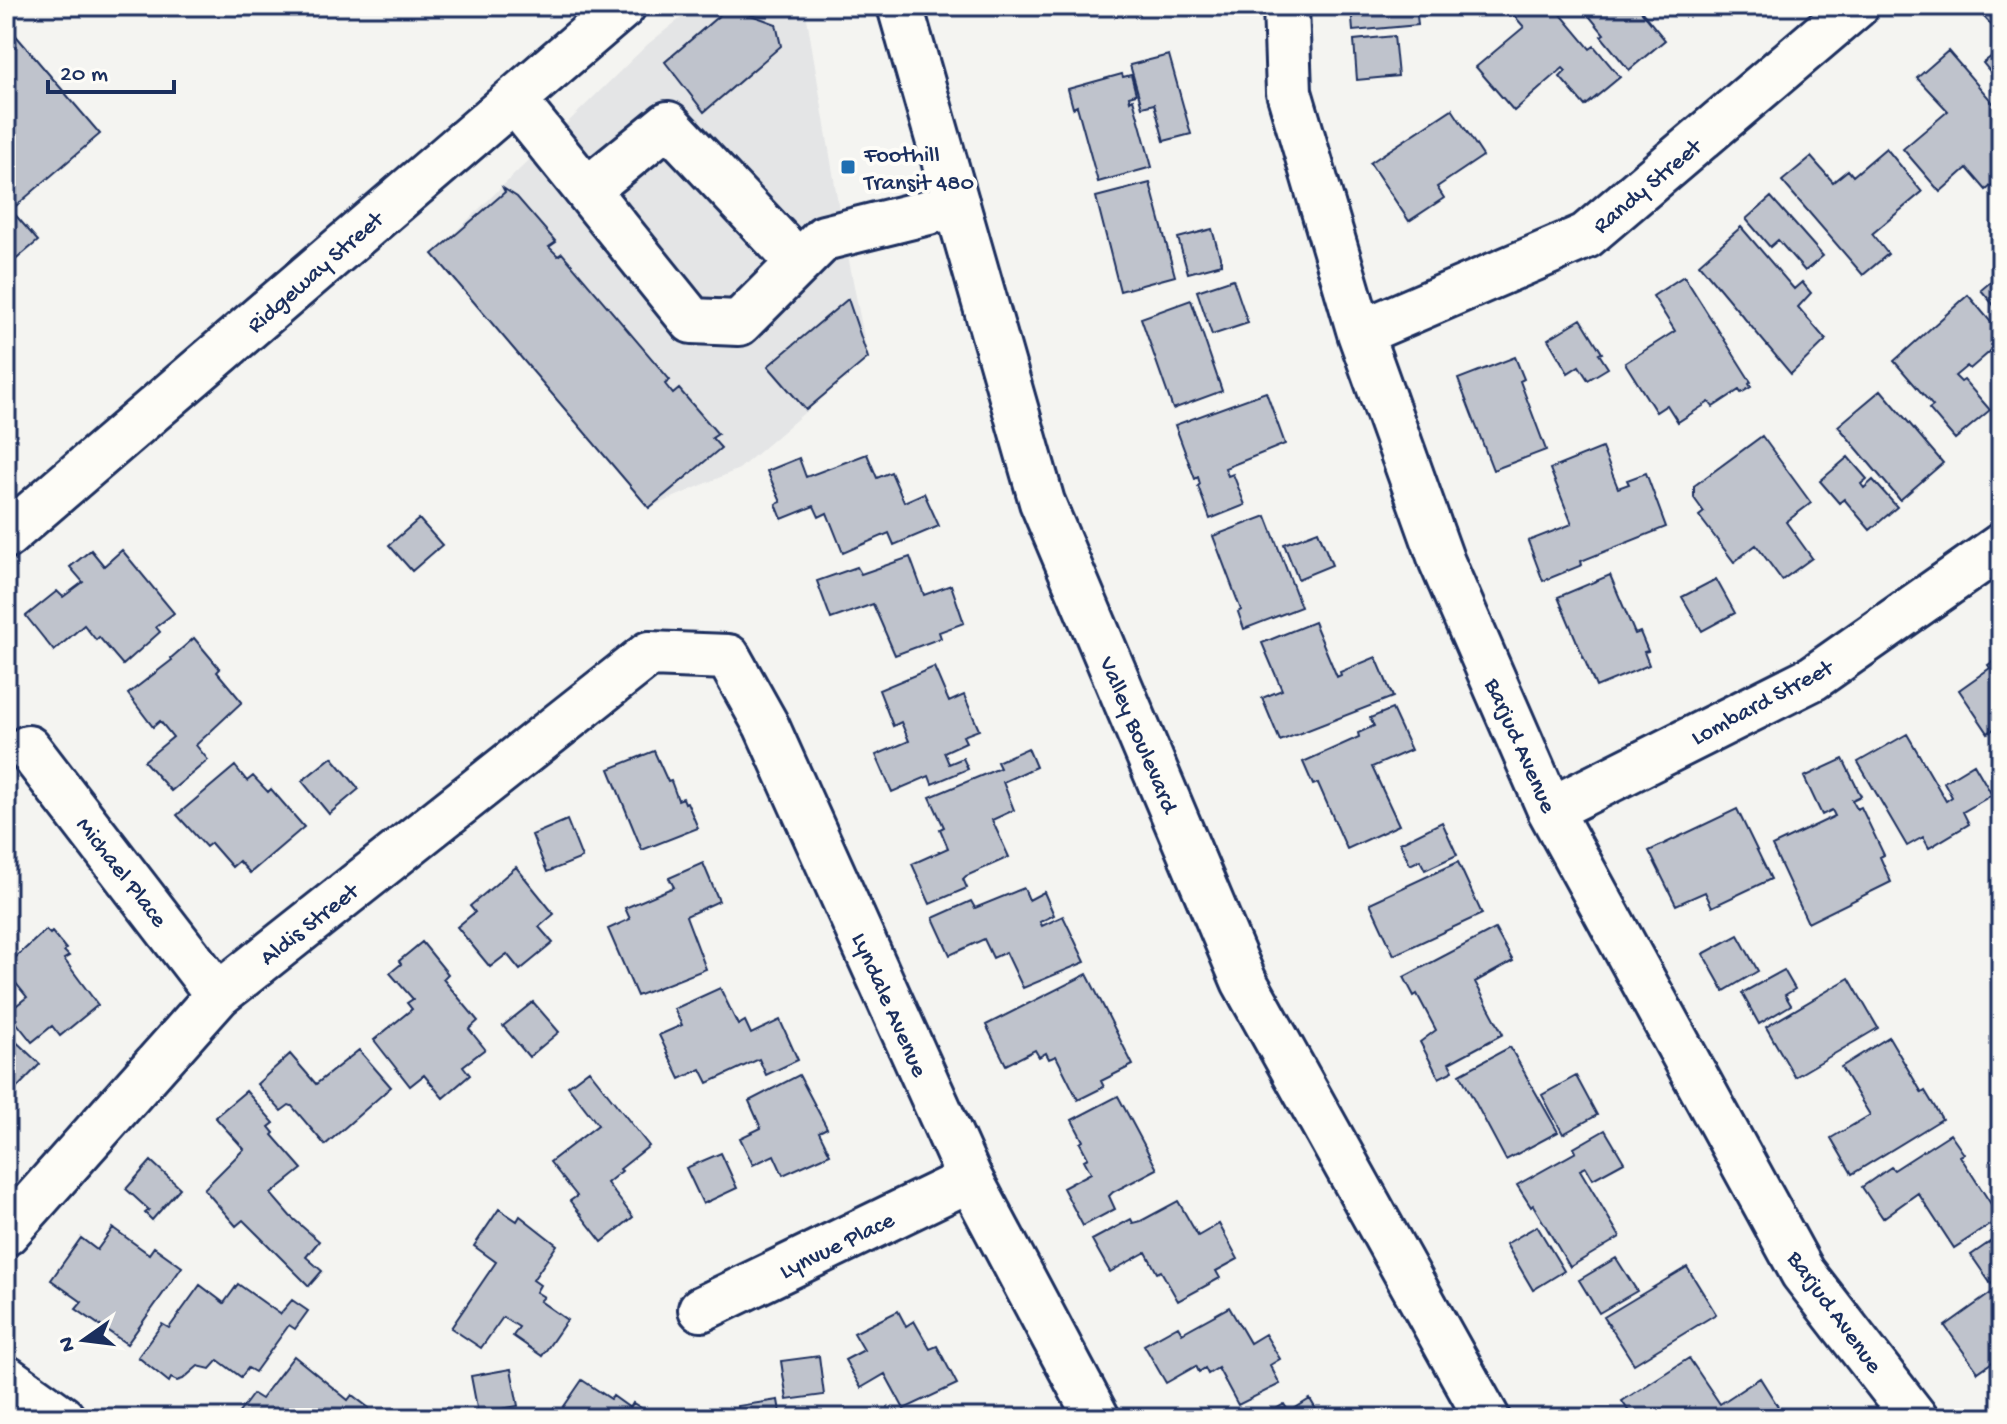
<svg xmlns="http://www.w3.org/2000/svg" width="2007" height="1424" viewBox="0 0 2007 1424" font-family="'Gochi Hand',sans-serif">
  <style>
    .built { fill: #e4e5e6 }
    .building { fill: #bfc3cc; stroke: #1b2f5e; stroke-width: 2 }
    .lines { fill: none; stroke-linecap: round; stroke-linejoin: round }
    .minor-casing { stroke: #1b2f5e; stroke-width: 50 }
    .major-casing { stroke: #1b2f5e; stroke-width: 50 }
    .minor { stroke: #fdfcf7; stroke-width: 44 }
    .major { stroke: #fdfcf7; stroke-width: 44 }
    .poi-dot { fill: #1f6fb2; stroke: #fdfcf7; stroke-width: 3 }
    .labels { text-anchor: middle; stroke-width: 8; stroke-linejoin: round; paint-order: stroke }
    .poi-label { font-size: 24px; fill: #1b2f5e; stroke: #fdfcf7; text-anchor: start }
    .street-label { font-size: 24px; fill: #1b2f5e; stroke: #fdfcf7 }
  </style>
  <rect width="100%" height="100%" fill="#f4f4f1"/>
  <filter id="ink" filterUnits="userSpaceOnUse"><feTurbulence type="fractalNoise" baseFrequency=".0125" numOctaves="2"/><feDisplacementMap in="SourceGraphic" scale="16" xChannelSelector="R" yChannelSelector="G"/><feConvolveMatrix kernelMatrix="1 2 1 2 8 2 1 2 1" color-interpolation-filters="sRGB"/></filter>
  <g filter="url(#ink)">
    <path class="built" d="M696,6H805L839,209L868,358L739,469L649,508L433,254L648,44Z"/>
    <path class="building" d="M1351,6H1416L1418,25L1353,31Z
      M1512,6H1554L1590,49L1594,46L1620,77L1585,106L1560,77L1566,71L1563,68L1514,111L1476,67L1524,27L1508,9Z
      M1581,6H1637L1665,40L1629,70L1601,36L1604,34Z
      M1985,6H2001V36L1979,11Z
      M729,7L776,24L781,46L704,112L665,62Z
      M6,24L100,134L11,210L38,241L7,267Z
      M1394,36L1398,76L1357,80L1354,40Z
      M2001,49V85L1983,63Z
      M1948,51L2001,112V178L1986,190L1967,168L1940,192L1903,149L1948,111L1917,78Z
      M1169,55L1191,134L1164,141L1154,104L1142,107L1130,65Z
      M1122,74L1123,77L1131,75L1136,94L1129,96L1130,101L1133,99L1152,167L1098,182L1077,106L1073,108L1068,89Z
      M1452,109L1483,156L1437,187L1444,198L1409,221L1370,163Z
      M1886,148L1922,192L1872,234L1888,254L1863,275L1782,181L1811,157L1833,182L1848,170L1853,176Z
      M1150,183L1175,276L1120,291L1096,197Z
      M503,188L517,197L556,242L549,247L558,256L562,253L670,380L665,384L673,394L679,389L718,434L712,438L721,448L649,508L433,254L505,192Z
      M1771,197L1823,256L1805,271L1778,240L1770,247L1746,219Z
      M1741,227L1794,289L1802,282L1811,293L1798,307L1826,340L1791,374L1699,264Z
      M1212,229L1222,264L1188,273L1178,238Z
      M2001,273V314L1981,290Z
      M1684,276L1751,382L1749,384L1751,387L1741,393L1739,390L1713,407L1709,402L1678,422L1667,405L1656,412L1625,363L1675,331L1653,296Z
      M1233,279L1248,323L1212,335L1197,291Z
      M1968,295L2001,334V342L1970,369L1967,366L1955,376L1961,382L1964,380L1990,410L1955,439L1929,409L1933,406L1894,361Z
      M848,299L868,358L806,410L768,366Z
      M1191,300L1222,391L1173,409L1141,318Z
      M1581,319L1602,353L1599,354L1608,368L1588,380L1579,366L1568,373L1548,339Z
      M1515,357L1524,379L1520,381L1546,450L1493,470L1458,379Z
      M1881,390L1943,463L1900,500L1838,426Z
      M1266,392L1285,444L1225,468L1228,476L1233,474L1245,505L1210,519L1198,486L1200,484L1198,477L1195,479L1175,425Z
      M1762,436L1811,503L1786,522L1812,558L1782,580L1756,545L1734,562L1699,516L1704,512L1694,498V486Z
      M1602,448L1618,488L1629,484L1627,480L1646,473L1666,527L1581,561L1582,565L1543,581L1528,541L1572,524L1550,469Z
      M867,454L877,478L891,472L904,502L924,493L939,526L894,545L889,533L843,553L827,513L819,517L814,506L782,519L776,504L781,502L767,471L799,458L806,477Z
      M1848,457L1867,479L1861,484L1864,488L1873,480L1897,507L1870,530L1844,499L1839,503L1820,481Z
      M1266,516L1301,607L1244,629L1238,612L1241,610L1213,536Z
      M419,519L442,545L412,571L389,545Z
      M1318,531L1332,565L1298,579L1284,544Z
      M91,550L104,566L122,550L174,613L156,627L160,632L123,665L99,637L96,640L84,625L54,651L26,616L57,591L63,597L83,582L70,567Z
      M910,557L924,595L951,585L964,623L939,632L941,638L895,655L873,604L831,619L817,581L857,567L861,574Z
      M1610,575L1635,634L1640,632L1648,651L1644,652L1649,665L1596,687L1558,597Z
      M1716,579L1735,613L1702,631L1682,597Z
      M1314,622L1337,677L1341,675L1340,672L1376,657L1393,697L1280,741L1262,698L1282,690L1262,643Z
      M194,638L220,669L217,672L242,702L196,745L208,760L171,791L144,761L173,737L160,721L153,727L128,694L172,660L171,658Z
      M2001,656V724L1988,733L1959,690L1990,668L1988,665Z
      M934,667L949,702L964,695L979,730L963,736L966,742L944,752L949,764L963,758L968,769L932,784L929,776L892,792L876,755L909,741L901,722L893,726L879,690Z
      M1392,709L1411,750L1372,767L1399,825L1347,849L1318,783L1313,785L1303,762L1359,737L1358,733L1374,726L1370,718Z
      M1907,734L1946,801L1952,797L1944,782L1974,764L1992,795L1963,812L1969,824L1929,848L1923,837L1907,846L1858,762Z
      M1028,748L1036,767L1003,782L1014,810L992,820L1009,857L966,876L963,879L967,888L930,904L912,864L948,848L940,829L944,827L930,797L1000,768L997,762Z
      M654,751L668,782L671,781L678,800L683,798L685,803L687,802L698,828L642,850L609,769Z
      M332,757L359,789L329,814L302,781Z
      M1843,759L1861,796L1852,800L1857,809L1861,807L1884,855L1880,857L1891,882L1808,923L1772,846L1835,816L1832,810L1822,815L1804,777Z
      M235,766L247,781L253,776L268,792L271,789L304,827L250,873L239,861L232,867L211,843L206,847L177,815Z
      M1737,809L1771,879L1712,907L1705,892L1676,905L1649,851Z
      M567,820L582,858L547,872L532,835Z
      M1442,822L1457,855L1425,870L1420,860L1410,865L1400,843Z
      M1458,862L1482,914L1394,955L1370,903Z
      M703,863L719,901L686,916L706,969L637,996L608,929L630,919L625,908L674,887L669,878Z
      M516,867L554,914L539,927L553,943L520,970L507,954L490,967L457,927L475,912L470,906Z
      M1024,888L1029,900L1044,892L1054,915L1040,922L1042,926L1063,916L1085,962L1023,988L1006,952L993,958L984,939L950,955L933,918L971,901L975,908Z
      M1495,929L1513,961L1475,982L1503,1034L1449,1063L1453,1071L1439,1078L1420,1042L1436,1030L1417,994L1414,996L1404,977Z
      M46,930L50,934L52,932L66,949L64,951L69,956L64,959L98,1005L60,1036L52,1026L32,1042L8,1012L27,997L6,971V966Z
      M1738,935L1758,971L1724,991L1703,954Z
      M422,942L448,974L443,979L478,1021L469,1029L485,1049L463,1066L470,1075L443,1098L424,1075L410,1086L374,1040L412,1009L407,1003L413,999L390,973L401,964L399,961Z
      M1784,970L1795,989L1785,995L1791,1005L1759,1024L1742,993Z
      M1087,974L1133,1065L1101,1081L1104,1087L1078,1100L1056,1056L1049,1059L1046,1053L1039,1057L1035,1050L1006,1065L986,1025Z
      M1849,978L1878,1028L1795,1077L1766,1027Z
      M720,988L738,1025L745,1021L751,1034L780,1020L798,1060L766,1075L759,1059L708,1083L701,1069L680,1079L659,1035L682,1025L674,1009Z
      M533,1002L559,1032L529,1057L503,1026Z
      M10,1036L40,1064L13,1092L6,1085V1041Z
      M1889,1037L1922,1093L1925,1091L1942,1119L1852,1174L1831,1138L1870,1115L1841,1067Z
      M1510,1047L1558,1132L1506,1160L1460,1074Z
      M359,1050L391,1087L325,1145L292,1106L289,1105L281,1111L257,1084L290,1054L316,1084Z
      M589,1070L649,1146L620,1169L622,1171L607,1183L633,1217L602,1242L570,1201L577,1196L550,1162L598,1125L568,1086Z
      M799,1075L827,1128L819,1132L830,1154L783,1175L774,1155L753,1165L740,1138L761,1128L749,1101Z
      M1576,1076L1597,1115L1563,1134L1542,1095Z
      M246,1091L274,1123L269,1127L274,1133L272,1135L302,1169L271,1194L290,1216L319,1241L306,1257L322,1271L309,1286L243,1220L236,1226L204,1189L244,1149L215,1117Z
      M1118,1096L1157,1169L1113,1192L1109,1196L1115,1209L1083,1226L1063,1188L1091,1173L1084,1160L1088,1158L1080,1143L1083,1141L1072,1120Z
      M1605,1130L1624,1162L1593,1179L1586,1167L1580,1170L1620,1237L1570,1267L1533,1205L1531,1207L1517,1185L1576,1152L1574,1148Z
      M1950,1134L1964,1154L1960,1156L2000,1218L1954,1248L1918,1193L1883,1218L1862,1187L1891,1167L1894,1170Z
      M721,1153L737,1188L703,1204L686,1168Z
      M151,1161L180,1188L152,1220L145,1213L149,1210L126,1189Z
      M1178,1201L1198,1236L1219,1224L1238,1259L1216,1271L1220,1278L1178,1301L1161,1271L1157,1273L1146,1252L1110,1272L1092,1240L1131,1219L1133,1223L1141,1221Z
      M499,1209L517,1221L520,1216L557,1245L533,1280L540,1285L536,1292L544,1297L540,1301L567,1320L542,1356L513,1336L519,1327L503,1317L481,1348L451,1328L496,1262L474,1246Z
      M1537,1226L1564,1271L1533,1290L1506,1244Z
      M113,1228L149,1254L154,1247L182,1267L127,1344L76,1309L82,1302L51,1280L81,1238L97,1250Z
      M2000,1235L2001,1277L1991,1284L1971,1255Z
      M1616,1258L1637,1291L1599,1313L1579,1280Z
      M1687,1267L1716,1314L1634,1364L1604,1317Z
      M238,1284L280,1314L292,1300L308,1311L295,1329L289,1325L255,1372L248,1368L241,1377L218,1360L210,1369L198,1366L183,1379L177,1381L171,1378L169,1382L138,1357L162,1324L169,1328L200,1285L224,1303Z
      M2001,1286V1356L1978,1372L1945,1326Z
      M1229,1307L1250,1343L1265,1334L1280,1359L1270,1365L1280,1384L1238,1405L1218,1368L1208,1374L1205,1368L1199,1372L1196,1366L1166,1383L1144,1345L1178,1326L1182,1333Z
      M898,1311L906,1326L914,1321L930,1349L937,1346L957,1384L904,1409L885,1374L861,1388L845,1360L864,1350L854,1333Z
      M294,1356L348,1400L352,1395L369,1408L364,1416L361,1415L359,1418H235L253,1394L261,1399Z
      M819,1356L824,1395L787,1400L781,1361Z
      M1689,1358L1720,1404L1760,1378L1782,1413L1774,1418H1633L1622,1401Z
      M511,1369L518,1406L478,1413L471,1376Z
      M582,1380L611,1399L613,1396L630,1408L633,1403L657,1418H556Z
      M1310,1399L1321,1418H1261L1284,1404L1289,1412Z
      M778,1400L781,1418H740L738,1406Z"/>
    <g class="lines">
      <defs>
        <path id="minor" d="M1286,6L1289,92L1360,333L1442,562L1550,810L1803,1273L1915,1418
          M514,100L692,321L739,323L824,238L957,205
          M587,190L668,124L799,263
          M1360,333L1586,236L1856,6
          M6,536L623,6
          M28,748L218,995
          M1550,810L1813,678L2001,546
          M6,1233L218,995L649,654L728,657L766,725L970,1179L1097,1418
          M701,1309L970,1179
          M6,1378L62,1418"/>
        <path id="major" d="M900,6L1042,502L1244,981L1487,1418"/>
      </defs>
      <use href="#minor" class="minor-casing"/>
      <use href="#major" class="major-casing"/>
      <use href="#minor" class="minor"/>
      <use href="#major" class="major"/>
    </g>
  </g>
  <rect class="poi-dot" x="840" y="159" width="16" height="16" rx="4"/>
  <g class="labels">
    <g class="poi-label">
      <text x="864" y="161">Foothill<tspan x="864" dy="28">Transit 480</tspan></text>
    </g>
    <g class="street-label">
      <text transform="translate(1646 185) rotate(-40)" y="8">Randy Street</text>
      <text transform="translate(314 271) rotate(-41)" y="8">Ridgeway Street</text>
      <text transform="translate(1761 701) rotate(-28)" y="8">Lombard Street</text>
      <text transform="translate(1140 734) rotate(67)" y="8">Valley Boulevard</text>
      <text transform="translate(1522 745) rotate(66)" y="8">Barjud Avenue</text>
      <text transform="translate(123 871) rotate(52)" y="8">Michael Place</text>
      <text transform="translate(308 923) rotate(-38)" y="8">Aldis Street</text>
      <text transform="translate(891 1004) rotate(66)" y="8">Lyndale Avenue</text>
      <text transform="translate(836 1244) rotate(-26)" y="8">Lynvue Place</text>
      <text transform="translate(1836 1311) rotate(54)" y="8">Barjud Avenue</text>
    </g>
  </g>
  <rect width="2007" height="1424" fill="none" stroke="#fdfcf7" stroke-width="32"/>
  <rect x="16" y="16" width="1975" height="1392" fill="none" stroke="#1b2f5e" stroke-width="3" filter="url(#ink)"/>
  <g transform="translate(84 1340) rotate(256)" stroke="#fdfcf7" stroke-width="6" paint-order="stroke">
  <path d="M0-6L14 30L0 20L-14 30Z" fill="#1b2f5e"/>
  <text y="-12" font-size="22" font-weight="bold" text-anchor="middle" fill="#1b2f5e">N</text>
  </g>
  <path d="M48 80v12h126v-12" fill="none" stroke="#1b2f5e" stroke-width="4"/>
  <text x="60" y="80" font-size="24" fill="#1b2f5e" stroke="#fdfcf7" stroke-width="6" paint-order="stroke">20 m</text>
</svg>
